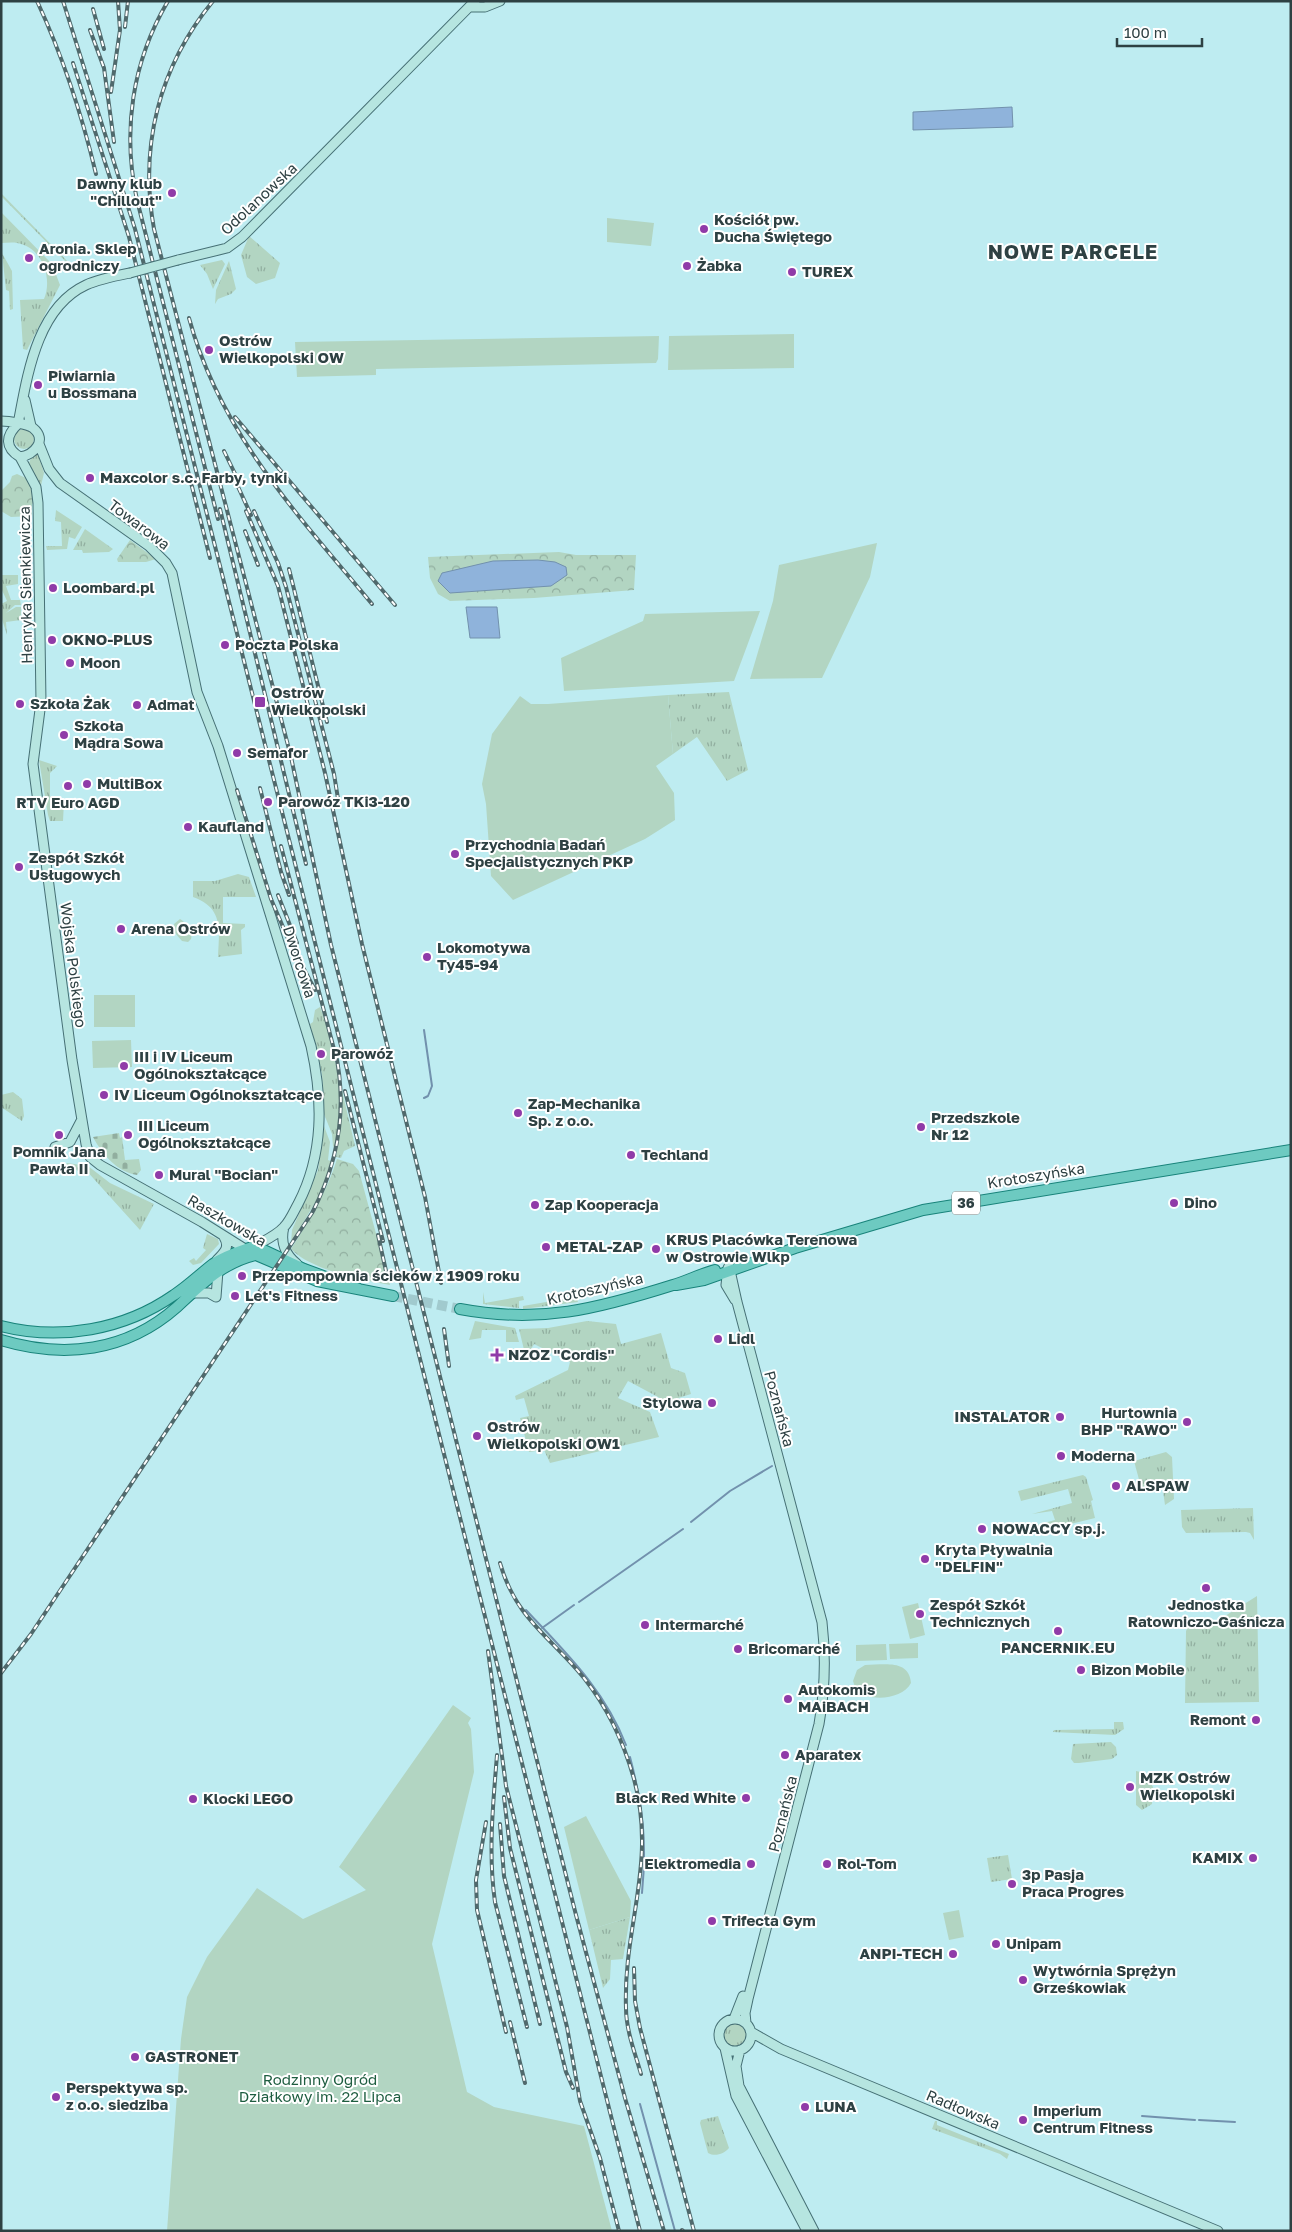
<svg xmlns="http://www.w3.org/2000/svg" width="1292" height="2232" viewBox="0 0 1292 2232" font-family="'Golos Text',sans-serif">
  <style>
    .grass { fill: url(#grass-tufts) }
    .forest { fill: url(#forest-crowns) }
    .cemetery { fill: url(#cemetery-stones) }
    .garden { fill: #b2d5c2 }
    .water { fill: #8fb3db; stroke: #7291ad }
    .lines { fill: none; stroke-linecap: round; stroke-linejoin: round }
    .stream { stroke: #7291ad; stroke-width: 2 }
    .primary-tunnel { stroke: #a1cace; stroke-width: 10; stroke-dasharray: 10 5; stroke-linecap: butt }
    .secondary-casing { stroke: #467075; stroke-width: 11 }
    .primary-casing { stroke: #18837a; stroke-width: 12 }
    .secondary { stroke: #b6e5e0; stroke-width: 9 }
    .primary { stroke: #6dcac1; stroke-width: 10 }
    .rail-casing { stroke: #50696c; stroke-width: 4 }
    .rail { stroke: #fff; stroke-width: 2; stroke-dasharray: 5.5; stroke-linecap: butt }
    .secondary-bridge-casing { stroke: #467075; stroke-width: 11; stroke-linecap: butt }
    .secondary-bridge { stroke: #b6e5e0; stroke-width: 9 }
    .poi-dot { fill: #903ba8; stroke: #fff; stroke-width: 2 }
    .labels { text-anchor: middle; stroke-width: 4; stroke-linejoin: round; paint-order: stroke }
    .shield { fill: #fff; stroke: #6d7a7b; stroke-width: 1 }
    .shield-label { font-size: 14px; font-weight: bold; fill: #2e4143 }
    .poi-label { font-size: 15px; font-weight: bold; fill: #2e4143; stroke: #fff; text-anchor: start }
    .street-label { font-size: 15px; fill: #2e4143; stroke: #fff }
    .park-label { font-size: 15px; fill: #1e5d40; stroke: #fff }
    .district-label { font-size: 20px; font-weight: bold; letter-spacing: 1px; fill: #2e4143; stroke: #fff }
  </style>
  <defs>
    <pattern id="grass-tufts" width="24" height="20" patternUnits="userSpaceOnUse" patternTransform="scale(1.25)"><rect width="24" height="20" fill="#b2d5c2"/><path d="M3 7l-1-3M5 7V3M7 7l1-3M15 17l-1-3M17 17v-4M19 17l1-3" fill="none" stroke="#91ae9f"/></pattern>
    <pattern id="forest-crowns" width="20" height="18" patternUnits="userSpaceOnUse" patternTransform="scale(1.25)"><rect width="20" height="18" fill="#b2d5c2"/><path d="M2 6a3 3 0 1 1 6 0M12 15a3 3 0 1 1 6 0" fill="none" stroke="#91ae9f"/></pattern>
    <pattern id="cemetery-stones" width="16" height="16" patternUnits="userSpaceOnUse" patternTransform="scale(1.25)"><rect width="16" height="16" fill="#b2d5c2"/><path d="M2 7V4a2 2 0 0 1 4 0v3zM10 15v-3a2 2 0 0 1 4 0v3z" fill="#91ae9f"/></pattern>
  </defs>
  <rect width="100%" height="100%" fill="#beecf1"/>
  <path class="grass" d="M1,193L73,267L72,268L1,196Z
    M1,212L52,264L60,285L27,350L23,349L20,300L44,299C53,278 42,247 17,243C12,242 6,243 1,243Z
    M249,236L280,263L275,278L256,284L247,277L241,255Z
    M2,253L12,271L13,309L10,310L9,291L6,290Z
    M222,260L225,264L213,289L207,274L200,265Z
    M229,261L236,289L231,294L218,299L215,304L216,290Z
    M14 439a10 10 0 1 1 20 0a10 10 0 1 1-20 0Z
    M38,453L44,473L40,490L29,463L31,458Z
    M56,510L82,527L75,539L69,537L67,549L47,550L46,546H62L61,522L55,521Z
    M85,529L113,549L109,552L83,553L82,550H73Z
    M1,575H18V584L6,586L11,600H20L21,605H15L6,613L16,607H21V620L6,622L7,635L1,616L5,615L2,616L1,604L7,601L1,588Z
    M729,692L748,770L727,781L697,737L673,754L668,695Z
    M39,760L57,766L50,773V796L53,800L64,802L63,821H50L48,815Z
    M238,874L249,877L256,897H223V923L245,924V927L241,930L242,954L218,957C219,930 224,908 193,897V881H215Z
    M180,919C186,922 193,933 191,939L188,942L182,941L175,933L174,924Z
    M320,1007L327,1026L355,1146L344,1151L341,1158L336,1157L337,1152L333,1146L332,1134L324,1114L322,1074L310,1024L313,1022L315,1010Z
    M13,1092L22,1099L24,1116L22,1121L1,1107V1095Z
    M324,1126L330,1142L328,1160L333,1162L319,1196L291,1243L292,1230L318,1170Z
    M67,1163L88,1166L110,1183L154,1204L140,1230L84,1168L79,1172L71,1165L69,1168L66,1165Z
    M207,1234L218,1239L219,1244L201,1263L193,1265L189,1261L194,1258L196,1261L206,1250L203,1248Z
    M483,1292L485,1303L523,1296L524,1300L519,1301V1308L483,1304Z
    M575,1293L578,1302L523,1309V1306L575,1297Z
    M475,1321L515,1328L519,1342H506V1330H482L481,1338L469,1340Z
    M587,1321L616,1324L621,1344L661,1333L671,1368L685,1373L691,1394L663,1403L660,1398L628,1381L618,1398L650,1412L659,1437L550,1463L544,1450L529,1452L520,1418L529,1416L524,1398L516,1400L515,1396L568,1370L570,1362L534,1344L526,1358L519,1329L548,1328Z
    M1166,1452L1172,1457L1174,1499L1165,1505L1162,1484L1141,1487L1134,1461Z
    M1083,1475L1086,1477L1093,1500L1091,1501L1095,1518L1034,1533L1028,1531L1026,1528L1055,1520L1052,1511L1032,1514L1072,1503L1068,1489L1021,1501L1018,1491Z
    M1253,1508L1254,1540L1250,1533L1246,1532L1186,1533L1182,1527L1181,1510Z
    M1257,1596L1259,1702L1185,1703L1186,1631L1189,1625L1217,1621Z
    M1114,1722H1123L1124,1729L1115,1735L1053,1732L1054,1730L1114,1729Z
    M1111,1742L1116,1747L1117,1755L1112,1759L1079,1763H1074L1071,1759L1073,1744Z
    M1136,1771L1145,1773L1153,1787L1152,1804L1142,1810L1136,1805Z
    M1008,1855L1012,1879L991,1882L987,1858Z
    M630,1917L623,1959L611,1960L610,1979L603,1988L589,1930Z
    M721 2035a13 13 0 1 1 26 0a13 13 0 1 1-26 0Z
    M718,2116L729,2148C724,2154 715,2157 708,2153L700,2123L701,2120Z
    M935,2121H937V2125L1009,2154L1007,2159L1000,2154L932,2129Z"/>
  <path class="forest" d="M17,474L26,478L34,493L35,502L32,504V516L11,517L1,511V491L10,482L12,476Z
    M130,540L156,559L146,562H118L117,559Z
    M559,552L576,555H636L634,590L534,598L450,601L438,594L430,578L428,557Z
    M337,1159L353,1164L359,1171L390,1285C362,1280 311,1270 291,1249C309,1220 327,1192 337,1159Z"/>
  <path class="cemetery" d="M119,1133L120,1138L122,1137L125,1160L139,1159L141,1170L137,1175C117,1172 102,1154 93,1137Z"/>
  <path class="garden" d="M607,218L654,223L651,246L607,242Z
    M794,334V368L668,370L669,336Z
    M659,336L658,359L656,363L376,369V375L297,377L295,342Z
    M877,543L870,577L822,678L750,679L773,601L779,565Z
    M760,611L734,681L564,691L561,658L643,621L645,614Z
    M668,695L673,754L656,766L674,793L675,820L645,839L513,900L491,876L486,804L482,784L492,734L520,696L531,704H548Z
    M94,995H135V1027H94Z
    M131,1040L132,1067L93,1068L92,1041Z
    M918,1603L925,1635L910,1639L902,1607Z
    M918,1643V1658L890,1659L889,1644Z
    M886,1644L887,1660L856,1661V1645Z
    M865,1665C884,1665 909,1659 911,1683C902,1700 869,1702 856,1690L853,1681L857,1670Z
    M453,1705L471,1718L468,1723L471,1729L474,1772L432,1944L467,2092L494,2107L584,2126L612,2231H167L181,2039L187,1997L207,1957L257,1888L303,1919L366,1890L339,1867Z
    M586,1816L631,1901L630,1917L589,1930L564,1827Z
    M959,1910L964,1937L949,1940L943,1913Z"/>
  <path class="water" d="M1012,107L1013,127L913,130V112Z
    M538,560L555,562L566,567L567,575L551,586L450,593L438,581L442,573L493,561Z
    M466,607H497L500,638H470Z"/>
  <g class="lines">
    <path class="stream" d="M424,1098L428,1096L432,1086L424,1030
      M691,1522L730,1491L772,1466
      M579,1602L683,1529
      M526,1610C566,1653 604,1689 626,1745
      M542,1628L574,1605
      M630,1757C643,1807 647,1841 642,1893
      M640,2104L675,2231
      M1142,2116L1195,2120
      M1199,2120L1235,2122"/>
    <path class="primary-tunnel" d="M393,1296L460,1309"/>
    <defs>
      <path id="secondary" d="M469,7H485L500,1
        M178,260L227,248L242,237L475,1
        M25,400L31,426
        M1,421C9,421 28,424 33,428C48,440 34,455 20,457C5,448 5,436 18,424
        M18,424C27,378 36,308 86,285C99,279 115,276 130,273
        M39,444L49,469L60,483L149,546L166,563L172,573L197,692L218,746L311,1046C323,1100 324,1154 298,1204C294,1211 290,1221 284,1227C277,1235 264,1241 255,1246
        M20,457L36,487L38,503L41,702L33,764L72,1060L86,1144L90,1157L100,1165L202,1222L245,1249L243,1253
        M55,1147L70,1142L81,1121
        M284,1227C280,1243 285,1254 297,1264
        M217,1260C225,1252 230,1247 224,1237
        M729,1266L737,1302L822,1622C826,1657 825,1690 819,1724L748,1999L745,2013L746,2023
        M728,1268L726,1285L735,1300
        M193,1293H209L216,1297
        M216,1297L218,1271
        M734,2019L743,1996
        M719 2035a16 16 0 1 1 32 0a16 16 0 1 1-32 0Z
        M751,2032L781,2049L1218,2231
        M725,2048L736,2096L807,2231
        M740,2050L736,2066L739,2086L814,2231"/>
      <path id="primary" d="M249,1252L317,1281L393,1296
        M676,1285L704,1280L795,1248L923,1210L1291,1150
        M460,1309C540,1324 597,1309 673,1285C687,1281 700,1274 715,1270
        M1,1326C60,1341 124,1330 174,1295C188,1286 200,1274 213,1264C226,1255 241,1251 255,1246L304,1269L359,1289
        M1,1340C64,1359 126,1352 177,1307C201,1285 222,1263 255,1255"/>
    </defs>
    <use href="#secondary" class="secondary-casing"/>
    <use href="#primary" class="primary-casing"/>
    <use href="#secondary" class="secondary"/>
    <use href="#primary" class="primary"/>
    <defs>
      <path id="rail" d="M37,1C63,57 82,115 96,174
        M63,1L135,229L640,2231
        M168,1C132,62 122,131 137,200L218,519
        M213,1C159,67 139,146 154,229L291,757L331,945L576,1915L625,2098L664,2231
        M93,9L104,49
        M125,27L128,1
        M90,30L104,68L114,142
        M73,63L129,237L210,558
        M111,92L120,30L118,1
        M189,318C220,433 298,515 372,604
        M235,417L395,605
        M224,451L239,482
        M234,478L251,515
        M220,509L306,864
        M246,511L278,586L325,773L362,944L425,1197L441,1283
        M254,511L278,563L286,587L334,774L339,805
        M245,531L258,565
        M289,569L327,722
        M260,788L281,872L289,895
        M237,790L271,899L289,941L315,990
        M281,846L336,1057
        M278,895L297,943
        M345,1091L383,1241
        M378,1235L386,1271
        M444,1329L449,1366
        M500,1563C516,1619 550,1636 584,1678C607,1707 624,1743 634,1779C657,1864 623,1926 626,2008C626,2030 635,2053 641,2074
        M488,1651L506,1786L567,2027L580,2101L600,2158L619,2231
        M1,1673L31,1634L312,1213C339,1161 348,1108 335,1050
        M497,1755C493,1805 488,1853 495,1902L527,2027
        M504,1797L510,1848L566,2072L573,2088
        M486,1822L476,1880L477,1910L506,2032
        M500,1824L504,1876L540,2024
        M634,1968L635,2001L640,2028L694,2231
        M510,2022L525,2083
        M682,2230L683,2231"/>
    </defs>
    <use href="#rail" class="rail-casing"/>
    <use href="#rail" class="rail"/>
    <defs>
      <path id="secondary-bridge" d="M130,273L178,260"/>
    </defs>
    <use href="#secondary-bridge" class="secondary-bridge-casing"/>
    <use href="#secondary-bridge" class="secondary-bridge"/>
  </g>
  <g class="poi-dot">
    <circle cx="172" cy="193" r="5"/>
    <circle cx="704" cy="229" r="5"/>
    <circle cx="29" cy="258" r="5"/>
    <circle cx="687" cy="266" r="5"/>
    <circle cx="792" cy="272" r="5"/>
    <circle cx="209" cy="350" r="5"/>
    <circle cx="38" cy="385" r="5"/>
    <circle cx="90" cy="478" r="5"/>
    <circle cx="53" cy="588" r="5"/>
    <circle cx="52" cy="640" r="5"/>
    <circle cx="225" cy="645" r="5"/>
    <circle cx="70" cy="663" r="5"/>
    <rect x="254" y="696" width="12" height="12" rx="2.5"/>
    <circle cx="20" cy="704" r="5"/>
    <circle cx="137" cy="705" r="5"/>
    <circle cx="64" cy="735" r="5"/>
    <circle cx="237" cy="753" r="5"/>
    <circle cx="87" cy="784" r="5"/>
    <circle cx="68" cy="786" r="5"/>
    <circle cx="268" cy="802" r="5"/>
    <circle cx="188" cy="827" r="5"/>
    <circle cx="455" cy="854" r="5"/>
    <circle cx="19" cy="867" r="5"/>
    <circle cx="121" cy="929" r="5"/>
    <circle cx="427" cy="957" r="5"/>
    <circle cx="321" cy="1054" r="5"/>
    <circle cx="124" cy="1066" r="5"/>
    <circle cx="104" cy="1095" r="5"/>
    <circle cx="518" cy="1113" r="5"/>
    <circle cx="921" cy="1127" r="5"/>
    <circle cx="59" cy="1135" r="5"/>
    <circle cx="128" cy="1135" r="5"/>
    <circle cx="631" cy="1155" r="5"/>
    <circle cx="159" cy="1175" r="5"/>
    <circle cx="1174" cy="1203" r="5"/>
    <circle cx="535" cy="1205" r="5"/>
    <circle cx="546" cy="1247" r="5"/>
    <circle cx="656" cy="1249" r="5"/>
    <circle cx="242" cy="1276" r="5"/>
    <circle cx="235" cy="1296" r="5"/>
    <circle cx="718" cy="1339" r="5"/>
    <path d="M494.5 1347.5h5v5h5v5h-5v5h-5v-5h-5v-5h5z"/>
    <circle cx="712" cy="1403" r="5"/>
    <circle cx="1060" cy="1417" r="5"/>
    <circle cx="1187" cy="1422" r="5"/>
    <circle cx="477" cy="1436" r="5"/>
    <circle cx="1061" cy="1456" r="5"/>
    <circle cx="1116" cy="1486" r="5"/>
    <circle cx="982" cy="1529" r="5"/>
    <circle cx="925" cy="1559" r="5"/>
    <circle cx="1206" cy="1588" r="5"/>
    <circle cx="920" cy="1614" r="5"/>
    <circle cx="645" cy="1625" r="5"/>
    <circle cx="1058" cy="1631" r="5"/>
    <circle cx="738" cy="1649" r="5"/>
    <circle cx="1081" cy="1670" r="5"/>
    <circle cx="788" cy="1699" r="5"/>
    <circle cx="1256" cy="1720" r="5"/>
    <circle cx="785" cy="1755" r="5"/>
    <circle cx="1130" cy="1787" r="5"/>
    <circle cx="746" cy="1798" r="5"/>
    <circle cx="193" cy="1799" r="5"/>
    <circle cx="1253" cy="1858" r="5"/>
    <circle cx="751" cy="1864" r="5"/>
    <circle cx="827" cy="1864" r="5"/>
    <circle cx="1012" cy="1884" r="5"/>
    <circle cx="712" cy="1921" r="5"/>
    <circle cx="996" cy="1944" r="5"/>
    <circle cx="953" cy="1954" r="5"/>
    <circle cx="1023" cy="1980" r="5"/>
    <circle cx="135" cy="2057" r="5"/>
    <circle cx="56" cy="2097" r="5"/>
    <circle cx="805" cy="2107" r="5"/>
    <circle cx="1023" cy="2120" r="5"/>
  </g>
  <g class="labels">
    <rect class="shield" x="952" y="1191.5" width="28" height="23" rx="4"/>
    <g class="shield-label">
      <text x="966" y="1208">36</text>
    </g>
    <g class="poi-label">
      <text x="162" y="189" text-anchor="end">Dawny klub<tspan x="162" dy="17">"Chillout"</tspan></text>
      <text x="714" y="225">Kościół pw.<tspan x="714" dy="17">Ducha Świętego</tspan></text>
      <text x="39" y="254">Aronia. Sklep<tspan x="39" dy="17">ogrodniczy</tspan></text>
      <text x="697" y="271">Żabka</text>
      <text x="802" y="277">TUREX</text>
      <text x="219" y="346">Ostrów<tspan x="219" dy="17">Wielkopolski OW</tspan></text>
      <text x="48" y="381">Piwiarnia<tspan x="48" dy="17">u Bossmana</tspan></text>
      <text x="100" y="483">Maxcolor s.c. Farby, tynki</text>
      <text x="63" y="593">Loombard.pl</text>
      <text x="62" y="645">OKNO-PLUS</text>
      <text x="235" y="650">Poczta Polska</text>
      <text x="80" y="668">Moon</text>
      <text x="271" y="698">Ostrów<tspan x="271" dy="17">Wielkopolski</tspan></text>
      <text x="30" y="709">Szkoła Żak</text>
      <text x="147" y="710">Admat</text>
      <text x="74" y="731">Szkoła<tspan x="74" dy="17">Mądra Sowa</tspan></text>
      <text x="247" y="758">Semafor</text>
      <text x="97" y="789">MultiBox</text>
      <text x="278" y="807">Parowóz TKi3-120</text>
      <text x="68" y="808" text-anchor="middle">RTV Euro AGD</text>
      <text x="198" y="832">Kaufland</text>
      <text x="465" y="850">Przychodnia Badań<tspan x="465" dy="17">Specjalistycznych PKP</tspan></text>
      <text x="29" y="863">Zespół Szkół<tspan x="29" dy="17">Usługowych</tspan></text>
      <text x="131" y="934">Arena Ostrów</text>
      <text x="437" y="953">Lokomotywa<tspan x="437" dy="17">Ty45-94</tspan></text>
      <text x="331" y="1059">Parowóz</text>
      <text x="134" y="1062">III i IV Liceum<tspan x="134" dy="17">Ogólnokształcące</tspan></text>
      <text x="114" y="1100">IV Liceum Ogólnokształcące</text>
      <text x="528" y="1109">Zap-Mechanika<tspan x="528" dy="17">Sp. z o.o.</tspan></text>
      <text x="931" y="1123">Przedszkole<tspan x="931" dy="17">Nr 12</tspan></text>
      <text x="138" y="1131">III Liceum<tspan x="138" dy="17">Ogólnokształcące</tspan></text>
      <text x="59" y="1157" text-anchor="middle">Pomnik Jana<tspan x="59" dy="17">Pawła II</tspan></text>
      <text x="641" y="1160">Techland</text>
      <text x="169" y="1180">Mural "Bocian"</text>
      <text x="1184" y="1208">Dino</text>
      <text x="545" y="1210">Zap Kooperacja</text>
      <text x="666" y="1245">KRUS Placówka Terenowa<tspan x="666" dy="17">w Ostrowie Wlkp</tspan></text>
      <text x="556" y="1252">METAL-ZAP</text>
      <text x="252" y="1281">Przepompownia ścieków z 1909 roku</text>
      <text x="245" y="1301">Let's Fitness</text>
      <text x="728" y="1344">Lidl</text>
      <text x="508" y="1360">NZOZ "Cordis"</text>
      <text x="702" y="1408" text-anchor="end">Stylowa</text>
      <text x="1177" y="1418" text-anchor="end">Hurtownia<tspan x="1177" dy="17">BHP "RAWO"</tspan></text>
      <text x="1050" y="1422" text-anchor="end">INSTALATOR</text>
      <text x="487" y="1432">Ostrów<tspan x="487" dy="17">Wielkopolski OW1</tspan></text>
      <text x="1071" y="1461">Moderna</text>
      <text x="1126" y="1491">ALSPAW</text>
      <text x="992" y="1534">NOWACCY sp.j.</text>
      <text x="935" y="1555">Kryta Pływalnia<tspan x="935" dy="17">"DELFIN"</tspan></text>
      <text x="930" y="1610">Zespół Szkół<tspan x="930" dy="17">Technicznych</tspan></text>
      <text x="1206" y="1610" text-anchor="middle">Jednostka<tspan x="1206" dy="17">Ratowniczo-Gaśnicza</tspan></text>
      <text x="655" y="1630">Intermarché</text>
      <text x="1058" y="1653" text-anchor="middle">PANCERNIK.EU</text>
      <text x="748" y="1654">Bricomarché</text>
      <text x="1091" y="1675">Bizon Mobile</text>
      <text x="798" y="1695">Autokomis<tspan x="798" dy="17">MAiBACH</tspan></text>
      <text x="1246" y="1725" text-anchor="end">Remont</text>
      <text x="795" y="1760">Aparatex</text>
      <text x="1140" y="1783">MZK Ostrów<tspan x="1140" dy="17">Wielkopolski</tspan></text>
      <text x="736" y="1803" text-anchor="end">Black Red White</text>
      <text x="203" y="1804">Klocki LEGO</text>
      <text x="1243" y="1863" text-anchor="end">KAMIX</text>
      <text x="741" y="1869" text-anchor="end">Elektromedia</text>
      <text x="837" y="1869">Rol-Tom</text>
      <text x="1022" y="1880">3p Pasja<tspan x="1022" dy="17">Praca Progres</tspan></text>
      <text x="722" y="1926">Trifecta Gym</text>
      <text x="1006" y="1949">Unipam</text>
      <text x="943" y="1959" text-anchor="end">ANPI-TECH</text>
      <text x="1033" y="1976">Wytwórnia Sprężyn<tspan x="1033" dy="17">Grześkowiak</tspan></text>
      <text x="145" y="2062">GASTRONET</text>
      <text x="66" y="2093">Perspektywa sp.<tspan x="66" dy="17">z o.o. siedziba</tspan></text>
      <text x="815" y="2112">LUNA</text>
      <text x="1033" y="2116">Imperium<tspan x="1033" dy="17">Centrum Fitness</tspan></text>
    </g>
    <g class="street-label">
      <text transform="translate(259 199) rotate(-43)" y="5">Odolanowska</text>
      <text transform="translate(139 525) rotate(37)" y="5">Towarowa</text>
      <text transform="translate(26 585) rotate(-91)" y="5">Henryka Sienkiewicza</text>
      <text transform="translate(299 962) rotate(72)" y="5">Dworcowa</text>
      <text transform="translate(73 965) rotate(83)" y="5">Wojska Polskiego</text>
      <text transform="translate(1036 1176) rotate(-9)" y="5">Krotoszyńska</text>
      <text transform="translate(227 1221) rotate(30)" y="5">Raszkowska</text>
      <text transform="translate(595 1289) rotate(-13)" y="5">Krotoszyńska</text>
      <text transform="translate(779 1409) rotate(75)" y="5">Poznańska</text>
      <text transform="translate(783 1814) rotate(-76)" y="5">Poznańska</text>
      <text transform="translate(963 2110) rotate(23)" y="5">Radłowska</text>
    </g>
    <g class="park-label">
      <text x="320" y="2085">Rodzinny Ogród<tspan x="320" dy="17">Działkowy im. 22 Lipca</tspan></text>
    </g>
    <g class="district-label">
      <text x="1073" y="259">NOWE PARCELE</text>
    </g>
  </g>
  <rect width="1292" height="2232" fill="none" stroke="#2e4143" stroke-width="5"/>
  <path d="M1117 38v8h85v-8" fill="none" stroke="#2e4143" stroke-width="2.5"/>
  <text x="1124" y="38" font-size="15" fill="#2e4143" stroke="#ffffff" stroke-width="4" paint-order="stroke">100 m</text>
</svg>
